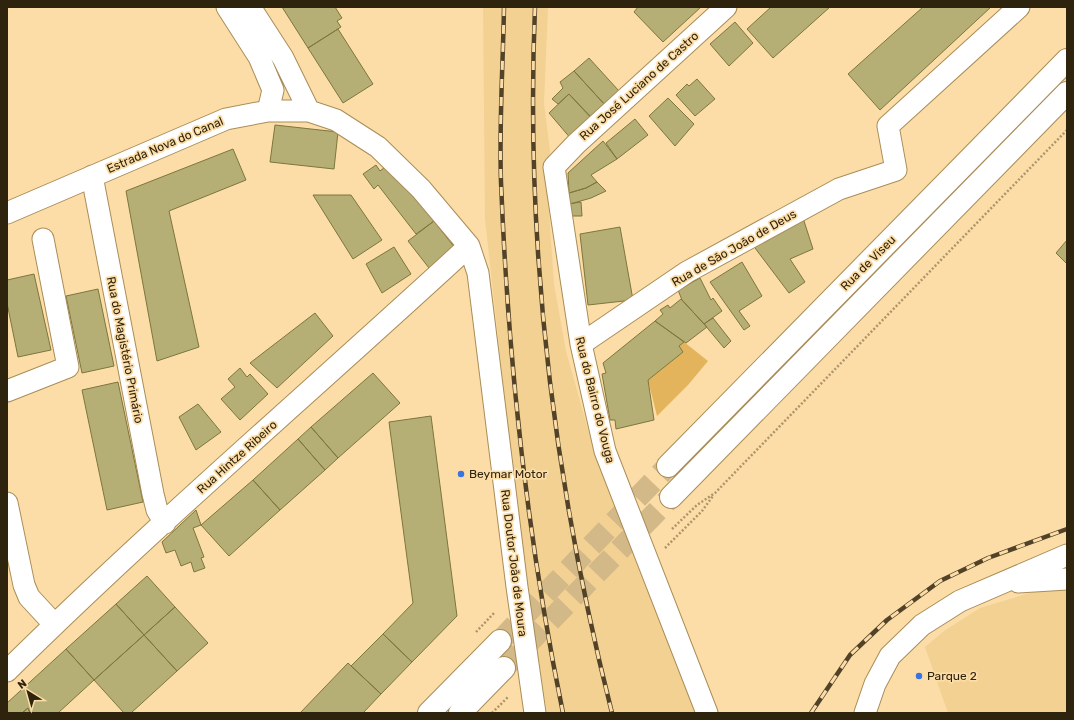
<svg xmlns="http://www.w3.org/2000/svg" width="1074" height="720" viewBox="0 0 1074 720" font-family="Rubik,sans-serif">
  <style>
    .built { fill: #f3d193 }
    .green { fill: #e3b45b }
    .building { fill: #b6af75; stroke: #7d763d }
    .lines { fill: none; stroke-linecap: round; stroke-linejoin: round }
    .secondary-tunnel { stroke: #d3b888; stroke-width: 22; stroke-dasharray: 22 11; stroke-linecap: butt }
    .street-casing { stroke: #a98d58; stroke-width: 23 }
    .secondary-casing { stroke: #a98d58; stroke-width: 24 }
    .path { stroke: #ac956b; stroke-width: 2.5; stroke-dasharray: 2 2; stroke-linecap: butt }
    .street { stroke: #fff; stroke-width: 21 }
    .secondary { stroke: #fff; stroke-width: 22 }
    .rail-casing { stroke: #524328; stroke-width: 4.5 }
    .rail { stroke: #fcdda7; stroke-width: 3; stroke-dasharray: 9; stroke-linecap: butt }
    .poi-dot { fill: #3a73e2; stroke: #fcdda7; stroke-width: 1.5 }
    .labels { text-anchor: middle; stroke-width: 3.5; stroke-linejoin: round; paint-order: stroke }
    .street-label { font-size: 12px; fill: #2e230d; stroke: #fcdda7 }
    .poi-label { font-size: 12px; fill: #2e230d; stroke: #fcdda7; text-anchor: start }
  </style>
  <rect width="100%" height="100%" fill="#fcdda7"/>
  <path class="built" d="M483,7H548L544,103L550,151L547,183L554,284L566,351L594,451L695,713H547L520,536L485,219Z
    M1067,588V713H948L925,647L944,631L980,608L1036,591Z"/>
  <path class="green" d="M684,342L708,361L688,385L657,416L648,380L683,352L679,346Z"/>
  <path class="building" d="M282,7H335L342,18L337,21L341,27L308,48Z
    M638,7H701L663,42L634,12Z
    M771,7H830L773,58L747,29Z
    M923,7H991L880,110L848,74Z
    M735,22L753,43L729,66L710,44Z
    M338,29L373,84L343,103L308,48Z
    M589,58L619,91L606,106L574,71Z
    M574,71L606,106L592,118L569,94L558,104L552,99L563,88L560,82Z
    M697,79L715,99L695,116L676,95L687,84L689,86Z
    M569,94L593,120L572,140L549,113Z
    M668,98L694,124L675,146L649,116Z
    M635,119L648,135L617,159L606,143Z
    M275,125L338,132L334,169L270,162Z
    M603,141L617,159L591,175L597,182L586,188L569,193L568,173Z
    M233,149L246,180L169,211L199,347L157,361L126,191Z
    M390,163L434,221L416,234L378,185L374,189L363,174L376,165L380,171Z
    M597,182L606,191L591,198L570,204L569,193L586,188Z
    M313,195H351L382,240L353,259Z
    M581,202L582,216H571L568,204Z
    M803,218L813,249L790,259L805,282L789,293L752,244Z
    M434,221L455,248L429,268L408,241Z
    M620,227L633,300L588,305L580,234Z
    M1067,240V264L1056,253Z
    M394,247L411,274L382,293L366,264Z
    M742,262L762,296L739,311L750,326L744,330L710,282Z
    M34,274L51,350L18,357L7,303V280Z
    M700,278L711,300L713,298L722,311L704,324L682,300L678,290Z
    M98,289L114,366L82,373L66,296Z
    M681,299L707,327L686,343L655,321L663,314L660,310L668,305L670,308Z
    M315,313L333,336L277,388L250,363Z
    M713,318L731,341L724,348L704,324Z
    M655,321L684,342L679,346L683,352L648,380L654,420L616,429L615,420H610L602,374L606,373L603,363Z
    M240,368L247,377L250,374L268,394L240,420L221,399L235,387L228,379Z
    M373,373L400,403L338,458L311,427Z
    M118,382L143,502L107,510L82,390Z
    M198,404L221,432L196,450L179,417Z
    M431,416L457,616L412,662L383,634L413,603L389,422Z
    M311,427L338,458L325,470L298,439Z
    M298,439L325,470L280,510L253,480Z
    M253,480L280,510L229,556L201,525Z
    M196,510L201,525L193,528L204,557L201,558L205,568L194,572L191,562L181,566L175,550L166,553L162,542Z
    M147,576L175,607L144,635L116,604Z
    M116,604L144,635L94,680L66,649Z
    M175,607L208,643L177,671L144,635Z
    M383,634L412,662L381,694L351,666Z
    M144,635L177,671L131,713H124L94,680Z
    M66,649L94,680L58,713H30L28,708L22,713H7V703Z
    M348,663L381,694L363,713H300Z
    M28,708L30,713H22Z"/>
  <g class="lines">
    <path class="secondary-tunnel" d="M500,641L668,466
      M504,668L671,497"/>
    <defs>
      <path id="street" d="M227,7L259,57L273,90L268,111
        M250,7L283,58L309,111
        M92,176L153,494L157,510L165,523
        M7,213L226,119L268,111H309L336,120L378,147L421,189L469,246L478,273L517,587L535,713
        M581,344L687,272L839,189L896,170L888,126L1019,7
        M7,391L68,367L43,239
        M7,503L24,585L29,597L54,624
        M1018,582L1067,579
        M7,671C156,524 315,388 469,246
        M707,713L605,451L581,344L554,167L576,144L726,7
        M865,713L875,684L890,656L922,625L960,601L1067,555"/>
      <path id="secondary" d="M668,466L1067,60
        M671,497L1067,93
        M429,713L500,641
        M460,713L504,668"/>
    </defs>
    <use href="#street" class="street-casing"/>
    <use href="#secondary" class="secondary-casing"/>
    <path class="path" d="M672,529L697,505L715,493L1067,130
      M665,548L702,511L713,496
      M476,632L495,612
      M492,713L508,697"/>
    <use href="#street" class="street"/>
    <use href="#secondary" class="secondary"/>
    <defs>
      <path id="rail" d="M504,7C503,65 499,124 501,182C508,360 527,538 563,713
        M535,7C525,244 554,484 612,713
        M811,713L850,655L887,620L940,581L988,558L1067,529"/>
    </defs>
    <use href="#rail" class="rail-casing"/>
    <use href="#rail" class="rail"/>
  </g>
  <g class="poi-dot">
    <circle cx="461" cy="474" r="4"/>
    <circle cx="919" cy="676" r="4"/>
  </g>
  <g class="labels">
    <g class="street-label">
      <text transform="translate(639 86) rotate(-42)" y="4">Rua José Luciano de Castro</text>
      <text transform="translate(165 145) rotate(-23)" y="4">Estrada Nova do Canal</text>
      <text transform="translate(734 248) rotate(-30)" y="4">Rua de São João de Deus</text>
      <text transform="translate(868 263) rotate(-45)" y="4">Rua de Viseu</text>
      <text transform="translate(125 350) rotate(79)" y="4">Rua do Magistério Primário</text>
      <text transform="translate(595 400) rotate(76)" y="4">Rua do Bairro do Vouga</text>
      <text transform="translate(237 457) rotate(-42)" y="4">Rua Hintze Ribeiro</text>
      <text transform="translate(514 563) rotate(83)" y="4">Rua Doutor João de Moura</text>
    </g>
    <g class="poi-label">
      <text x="469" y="478">Beymar Motor</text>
      <text x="927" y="680">Parque 2</text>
    </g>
  </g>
  <rect width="1074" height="720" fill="none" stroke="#2e230d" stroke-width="16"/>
  <g transform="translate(28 692) rotate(323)" stroke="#fcdda7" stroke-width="3" paint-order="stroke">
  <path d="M0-3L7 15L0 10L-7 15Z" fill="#2e230d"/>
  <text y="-6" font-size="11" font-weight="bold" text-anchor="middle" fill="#2e230d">N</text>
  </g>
</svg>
